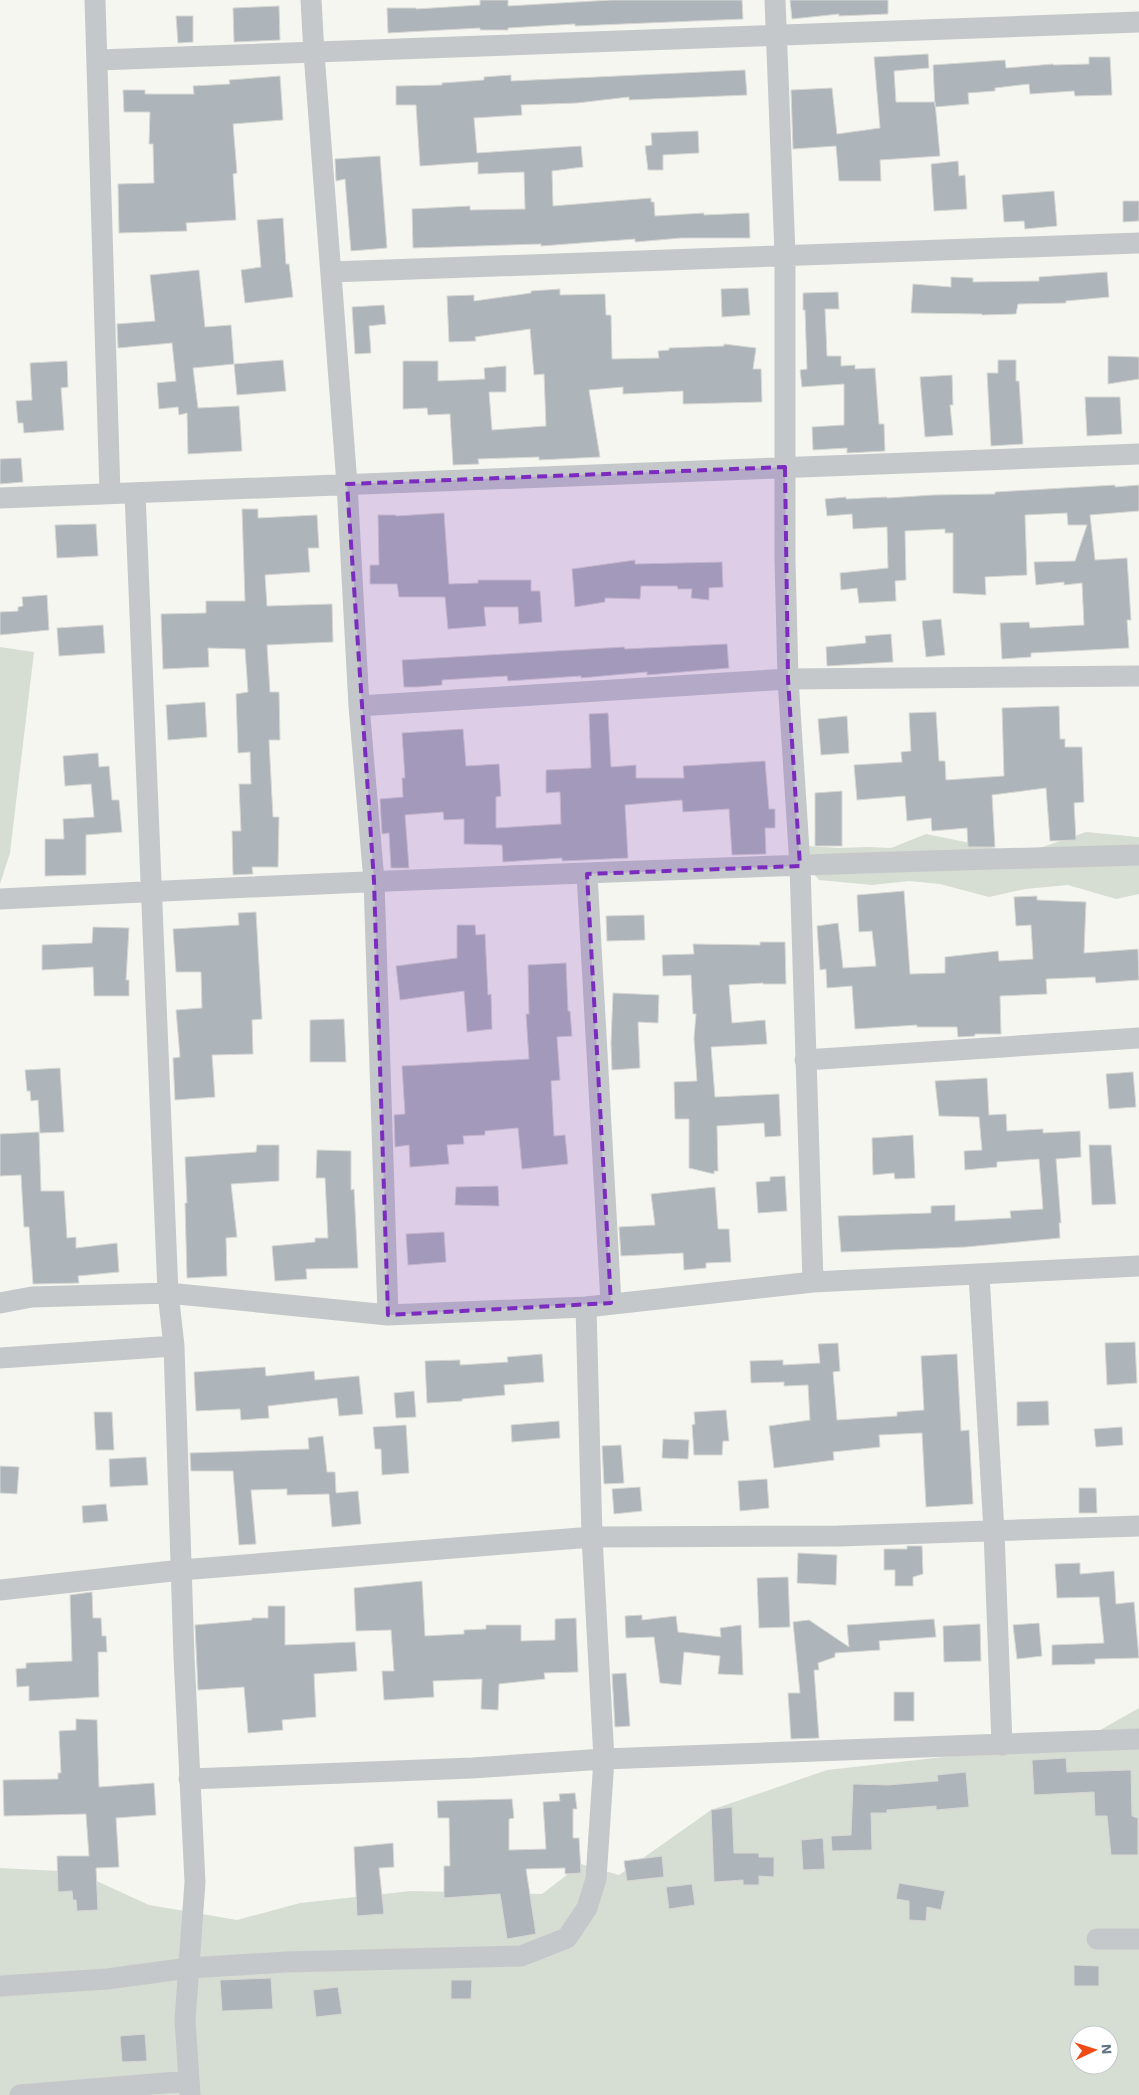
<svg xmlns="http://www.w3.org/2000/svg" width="1139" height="2095" viewBox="0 0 1139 2095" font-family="'Work Sans',sans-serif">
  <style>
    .green { fill: #d6ddd2; fill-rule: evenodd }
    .building { fill: #adb5ba; stroke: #d7d7d4 }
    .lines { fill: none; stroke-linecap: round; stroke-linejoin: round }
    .street { stroke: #c4c8cb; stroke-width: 21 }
    .marked { fill: #7b2cbf; fill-opacity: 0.2; stroke: #7b2cbf; stroke-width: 4; stroke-dasharray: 10 6; stroke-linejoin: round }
  </style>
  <rect width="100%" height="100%" fill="#f6f6f1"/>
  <path class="green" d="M0,647L34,652L10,853L0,884Z
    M1086,832L1139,837V894L1116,899L1068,885L1025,889L989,897L940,884L909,881L872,885L819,880L799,856L807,846L839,848L869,847L891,848L926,834L1010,851H1031Z
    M1139,1708V2095H0V1868L77,1872L149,1905L237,1920L300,1903L411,1891L542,1894L581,1864L619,1875L711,1810L827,1770L1079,1742ZM1079,2035H1109V2065H1079Z"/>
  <path class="building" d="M480,0H508V6L611,0H742L743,19L575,26V24L508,28V30H480V28L388,33L387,8H416V9L480,5Z
    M790,0H888V14L839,16V14L792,19Z
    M279,6L280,40L234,42L233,8Z
    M176,16H193V42L178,43Z
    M928,54L929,68L894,71L896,102H935L940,156L880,160L881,181H839L836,146L793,149L791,90L832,88L837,134L880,128L874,57Z
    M1089,57H1110L1112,95L1075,96L1074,91L1030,94L1029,84L995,88V91L968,93L969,104L935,107L933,65L1005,60L1006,68L1053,64V65L1089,64Z
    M745,70L747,95L629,100V97L577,103L521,105L522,115L474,118L477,153L581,146L583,167L552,171L553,206L651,198V202H654L655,216L704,213V215L749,213L750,238H681L635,242V239L541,246V244L413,248L412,209L470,206V210L525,209L524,172L478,174V162L420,166L416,105H396V86L442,85V83L484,80V77L511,75V81Z
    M280,76L283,120L233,124L237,173L233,174L236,220L186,223L187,231L119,233L118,184L154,183L153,144H149L150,112H124L123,90H145V94H194L193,86L230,84L229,80Z
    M698,131L699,153L663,155V170H648L645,146L652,145L651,133Z
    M380,156L387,248L351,251L345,179L336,181L335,159Z
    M958,161L959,176L965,175L967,209L934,211L931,164Z
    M1054,191L1057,226L1025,229L1024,221L1004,222L1002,195Z
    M1123,201H1139V221L1123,222Z
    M283,218L286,264H289L293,297L245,303L241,270L261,267L257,220Z
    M199,270L205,327L231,325L234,364L193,368L198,408L239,406L242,451L188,454L187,413L179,415L178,407L159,409L157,383L176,381L172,343L118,348L117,324L155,321L150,275Z
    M1107,272L1109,297L1066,301V303L1018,304L1016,314L982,315V314L911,313L913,284L951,287V277L973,278V282L1039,281V277Z
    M748,288L750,315L722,317L721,289Z
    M560,289V295L605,294L606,315H611L612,359L659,358L658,351L669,350V348L724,346V344L756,348L753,369H761L762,402L683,404V391L623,394V387L589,390L600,457L539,460V457L478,459L479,464L453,465L450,414L428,415L427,408L403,409V361H438V381L485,379L484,368L506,366V392H489L492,430L546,426L544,374L534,375L530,329L475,337L476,341L449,342L447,296L474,295V301L531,293V291Z
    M838,292L839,309H825L827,356H841V366L855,365V369L875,368L879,424H884L885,451L847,453V448L813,450L812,427L844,425V384L802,387L800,370L807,369L805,310H803V293Z
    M384,305L386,324L369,326L371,353L355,354L352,307Z
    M1108,356L1139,357V379L1108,384Z
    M283,360L286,391L237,395L234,364Z
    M998,360H1016V381H1019L1023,444L991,446L987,373H998Z
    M67,361L68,387L61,388L64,430L24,433L23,423H18L16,401L32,400L30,363Z
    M952,375L953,405H950L953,435L925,437L920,377Z
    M1085,397H1120L1122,434L1087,436Z
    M21,458L23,482L0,484V459Z
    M1115,485V487L1139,485V511L1090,515L1095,560L1127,558L1131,620H1127L1129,648L1031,653V657L1002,659L1000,623L1029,622L1030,628L1084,625L1082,583L1064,585V582L1036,585L1034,562L1075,561L1087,525H1068L1067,513L1025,515L1027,575L985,577L986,595L953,593V533H945V529L905,531L906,580L895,581L896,601L859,603L857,588L841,590L840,573L888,568L887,527L853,529L852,514L827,516L825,499L846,497V499L887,497V498L933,495L995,494V492Z
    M242,509H258V518L317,515L319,548H308L310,572L265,575L267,606L332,604L333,642L267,645L270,692H279L280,740H269L273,817H279L278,867H252L253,874L233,875L232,831H241L239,784H251L250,752L238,753L236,694L248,692L245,649L208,648L209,667L163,669L161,614L206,613V601H245Z
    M444,513L449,584L478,583V580H531V591H540L542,622L519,624L518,607H484L486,626L448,629L445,597H399L397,584H370V565H379L378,515H396V516Z
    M96,524L98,556L57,558L55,525Z
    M635,560V564L722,562L723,587L709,588V600L691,598L692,589H678L677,586H641L640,599L605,598V602L575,607L572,569Z
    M47,595L49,630L0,635V612L18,611V607L23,606L22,597Z
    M941,619L945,655L926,657L922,621Z
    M103,625L105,653L59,656L57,628Z
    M891,634L893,662L827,666L826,647L866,643L865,636Z
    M727,644L729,668L647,675V672L581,678V676L508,681L507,676L442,680V685L417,687H404L402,660L624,647L625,649Z
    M205,702L207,737L168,740L166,705Z
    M1059,706L1060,739H1065V747H1082L1084,802L1074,803L1076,840L1050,841L1046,788L992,795L995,847H968L967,828L932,831L931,818L907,821L905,796L857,800L854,765L902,762L901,752L911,751L909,713L936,712L939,761H945L946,780L1004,776L1002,708Z
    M608,713L611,767L636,765V778H684L683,766L765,761L769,809H775V828H765L766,854L732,855L729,809L683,812L682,800L625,805L628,858L586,860L562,861V858L503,862L502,845L464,844V819L444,820L443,812L405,815L409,868H391L389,833L382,834L380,799L403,797L402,778H405L402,733L463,729L466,766L499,764L501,796L496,797V828L561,824L560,792L546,793V770L591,768L589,714Z
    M847,716L849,753L821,755L818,719Z
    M98,753L99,767L109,766L112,800H119L122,832L86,835V875L45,876V839H64L63,819L94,817L91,784L65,786L63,756Z
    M842,791V846H815V793Z
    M904,891L910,974L945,973V957L998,951L999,961L1033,959L1031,925L1016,926L1014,897L1037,896V900L1086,902L1084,953L1138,949L1139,980L1096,983L1095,977L1046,979L1047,994L1000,996L1001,1034H975V1036L958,1037L957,1027H917V1025L855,1029L852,986L827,988L826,969L820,970L817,926L838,923L843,968L876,966L872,931L859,932L857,895Z
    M256,912L262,1019L252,1020L253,1054L212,1055L215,1097L175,1100L173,1058L180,1057L176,1010L202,1008L201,972H176L173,929L239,925L238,913Z
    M644,915L645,940L607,941L606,916Z
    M457,925H475L476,935L485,934L488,995L491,994L492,1029L467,1032L464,991L400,1000L396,966L457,958Z
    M93,927L129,928L126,980H129V996H94L93,967L42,970V945L92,943Z
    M760,942H785L786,984H763V983L729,985L732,1023L765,1020L767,1044L711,1047L715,1097L779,1094L781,1136L765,1137L764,1123L717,1126L718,1171H714V1174L689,1168V1119H675L674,1082L697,1081L694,1038L696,1014H693L691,975L663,976L662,955L694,954L693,944L760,945Z
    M566,963L568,1011H570L572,1036L557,1037L560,1080L551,1081L554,1136L565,1135L568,1164L522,1169L518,1128L485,1131V1135L463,1136L464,1144L447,1145L449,1164L410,1167L409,1145L395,1147L394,1115L405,1114L402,1066L529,1059L526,1014H529L528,965Z
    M613,993L659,995L658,1023L638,1022L640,1068L612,1070L611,1043Z
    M344,1019L346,1062H310V1020Z
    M60,1068L64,1132L40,1133L38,1100L31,1101L30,1091H27L25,1070Z
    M1133,1072L1136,1107L1109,1109L1106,1074Z
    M987,1078L989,1115L1006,1114L1007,1131L1043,1129V1133L1080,1131L1081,1157L1056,1159L1061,1223H1059L1060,1238L966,1247L841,1252L838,1216L931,1213V1206L955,1205V1221L1011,1218L1010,1211L1043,1209L1039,1159L997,1162V1167L965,1170L964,1151L982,1150L979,1117L939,1116L935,1081Z
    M39,1132L41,1191H64L67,1238L76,1237V1248L117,1243L119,1272L78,1276L79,1283L33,1284L29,1227H24L21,1175L0,1176V1134Z
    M913,1135L915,1178L895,1179L894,1173L873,1175L872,1138Z
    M257,1145H279V1181L231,1184L237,1237L226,1238L227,1276L187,1278L185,1203H187L185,1157L256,1152Z
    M1089,1145H1111L1116,1204L1092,1205Z
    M317,1150L351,1151V1190L354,1189L358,1268L306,1269L307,1279L275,1281L272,1246L315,1242V1238H328L325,1178H316Z
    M785,1176L787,1211L758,1213L756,1182L770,1181V1177Z
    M498,1186L499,1206L455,1205L456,1187Z
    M715,1187L718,1229H729L731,1262L706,1263V1268L684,1270L683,1253L621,1256L619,1227L655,1225L651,1194Z
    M444,1232L446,1262L408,1265L406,1234Z
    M1135,1342L1137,1383L1107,1385L1105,1343Z
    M838,1343L840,1371L833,1372L837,1420L897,1416V1412L924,1410L921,1356L957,1354L961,1431L969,1430L973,1504L926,1507L922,1433L879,1435L880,1447L833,1452L834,1460L774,1468L769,1426L810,1420L808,1385L784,1386V1382L751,1383L750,1361L783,1360V1365L820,1363L818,1344Z
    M542,1354L544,1382L504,1385L505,1395L462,1399V1401L427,1403L425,1361L460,1360V1365L508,1362L507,1357Z
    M265,1367L266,1376L314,1371L315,1380L359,1376L363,1414L339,1416L337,1398L268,1406L269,1418L241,1420L240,1409L196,1411L194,1372Z
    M414,1391L416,1417L396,1418L394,1393Z
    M1048,1401L1049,1425L1017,1426V1402Z
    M726,1410L729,1441H723L722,1455H694L692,1425L695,1424L694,1412Z
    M94,1412H112L114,1450H96Z
    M559,1421L560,1438L512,1442L511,1425Z
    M406,1425L409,1473L382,1475L381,1449H375L373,1427Z
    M1122,1427L1123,1445L1096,1447L1094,1429Z
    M323,1436L327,1472H335L336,1493L358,1491L361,1524L332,1527L329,1494L287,1495V1489L251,1490L256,1544L239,1545L233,1471H191L190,1453L309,1449L308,1438Z
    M663,1439L689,1440L688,1459L662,1458Z
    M621,1445L624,1483L604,1484L602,1446Z
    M146,1457L148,1485L110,1487L109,1459Z
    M0,1466L19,1467L17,1494L0,1493Z
    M767,1479L769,1508L740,1511L738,1481Z
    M640,1487L642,1511L614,1514L612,1489Z
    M1079,1488H1096L1097,1513H1079Z
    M106,1504L108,1521L83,1523L82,1506Z
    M907,1546H922L923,1574L913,1577V1586H895V1570H884V1549H907Z
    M798,1553L837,1555L836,1585L797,1583Z
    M1080,1563V1574L1114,1571L1116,1604L1134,1602L1139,1658L1095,1659V1664L1052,1665V1645L1104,1643L1099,1597L1057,1598L1055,1564Z
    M788,1577L790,1627L759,1628L757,1578Z
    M422,1581L425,1636L464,1634V1630L486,1629V1625H521V1641L555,1640V1619L576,1618L578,1672L544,1673L545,1679L499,1684L498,1710L481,1709L482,1679L433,1681L434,1697L384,1700L382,1671H394L391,1630L356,1631L354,1588Z
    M92,1592L93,1618H101L102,1636H106L107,1652H98L99,1697L29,1701V1686L17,1687L16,1669L26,1668V1663L72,1661L70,1595Z
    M268,1606H285V1645L355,1642L357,1671L314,1674L316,1717L282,1720L283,1730L248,1733L244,1687L198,1690L195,1625L252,1620V1618H268Z
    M642,1615V1620L676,1616L678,1632L721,1637L720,1628L741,1625L743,1675L718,1674L720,1656L684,1652L681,1685L660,1683L654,1637L626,1638L625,1616Z
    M934,1619L936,1637L879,1641L880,1650L835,1653V1657L818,1663L819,1670H814L819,1738L791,1739L788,1693H800L793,1622L809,1620L849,1647L847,1625Z
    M1039,1623L1042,1656L1017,1659L1013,1625Z
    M980,1624L981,1661L944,1662L943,1626Z
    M626,1673L630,1726L615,1727L612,1674Z
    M894,1692H914V1721H894Z
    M76,1719L97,1720L99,1787L154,1783L156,1815L116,1818L119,1867L96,1868L98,1910L77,1911L76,1900H73L72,1891L58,1892L57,1856H89L86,1814L4,1816L3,1780L58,1779V1773H61L59,1731L76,1730Z
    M1066,1758L1067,1772L1131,1770L1132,1816L1138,1818V1855H1111L1107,1816H1095L1094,1792L1034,1795L1032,1760Z
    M966,1772L969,1807L936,1810V1806L887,1810V1813H871L872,1850L832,1851L831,1836L851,1835L853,1784L888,1785L938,1781L937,1775Z
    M575,1793L577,1809H573V1838H579L581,1873L565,1874V1868L526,1869L536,1934L507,1939L500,1894L444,1898V1866H450L449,1818H438L437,1801L512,1799L514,1818L509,1819V1850L546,1849L543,1802L560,1801L559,1794Z
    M732,1807L734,1853H759V1857H774V1877L759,1876V1885H743V1880L714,1882L711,1810Z
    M823,1838L825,1869L803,1870L801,1840Z
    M393,1843L394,1867L379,1868L384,1914L357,1916L354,1847Z
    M662,1856L664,1877L627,1881L624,1861Z
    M899,1883L945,1891L941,1910L927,1907L926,1921L909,1920V1901L896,1899Z
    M692,1884L695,1905L669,1909L666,1887Z
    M1074,1965L1099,1966V1986H1074Z
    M271,1978L273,2009L222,2011L220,1980Z
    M451,1980H472L471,1999H451Z
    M338,1987L342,2014L316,2017L313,1990Z
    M145,2034L147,2061L122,2062L120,2036Z"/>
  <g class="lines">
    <path class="street" d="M95,0L110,493
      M311,0L314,53L347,484L359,706L374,881L388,1315
      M775,0L785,254V560L788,679L800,866L813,1282
      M98,60L1139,22
      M331,272L1139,243
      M135,493L168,1293L174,1346L184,1657L195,1882L185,2020L190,2095
      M0,498L1139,454
      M359,706L788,679L1139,676
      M587,874L611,1303
      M0,899C379,880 759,865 1139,855
      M805,1060L1139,1038
      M979,1275L994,1531L1002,1745
      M0,1303L32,1297L168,1293L388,1315L586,1307L813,1282L1139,1266
      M0,1358L174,1346
      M0,1590L181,1570L592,1537L839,1536L1139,1526
      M189,1779L472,1768L604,1759L1139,1739
      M1097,1939H1139
      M0,1986L107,1979L189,1968L286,1962L521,1956L567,1938L587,1908L596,1879L604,1759L592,1537L586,1307
      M20,2095L189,2081"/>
  </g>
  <path class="marked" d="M785,467L788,679L800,866L587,874L611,1303L388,1315L374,881L347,484Z"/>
  <g transform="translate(1094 2050) rotate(86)"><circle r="24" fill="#ffffff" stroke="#c0c8ce"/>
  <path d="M0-4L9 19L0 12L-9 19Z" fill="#f04b17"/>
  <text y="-8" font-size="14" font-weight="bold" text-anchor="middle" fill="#627585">N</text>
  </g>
</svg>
